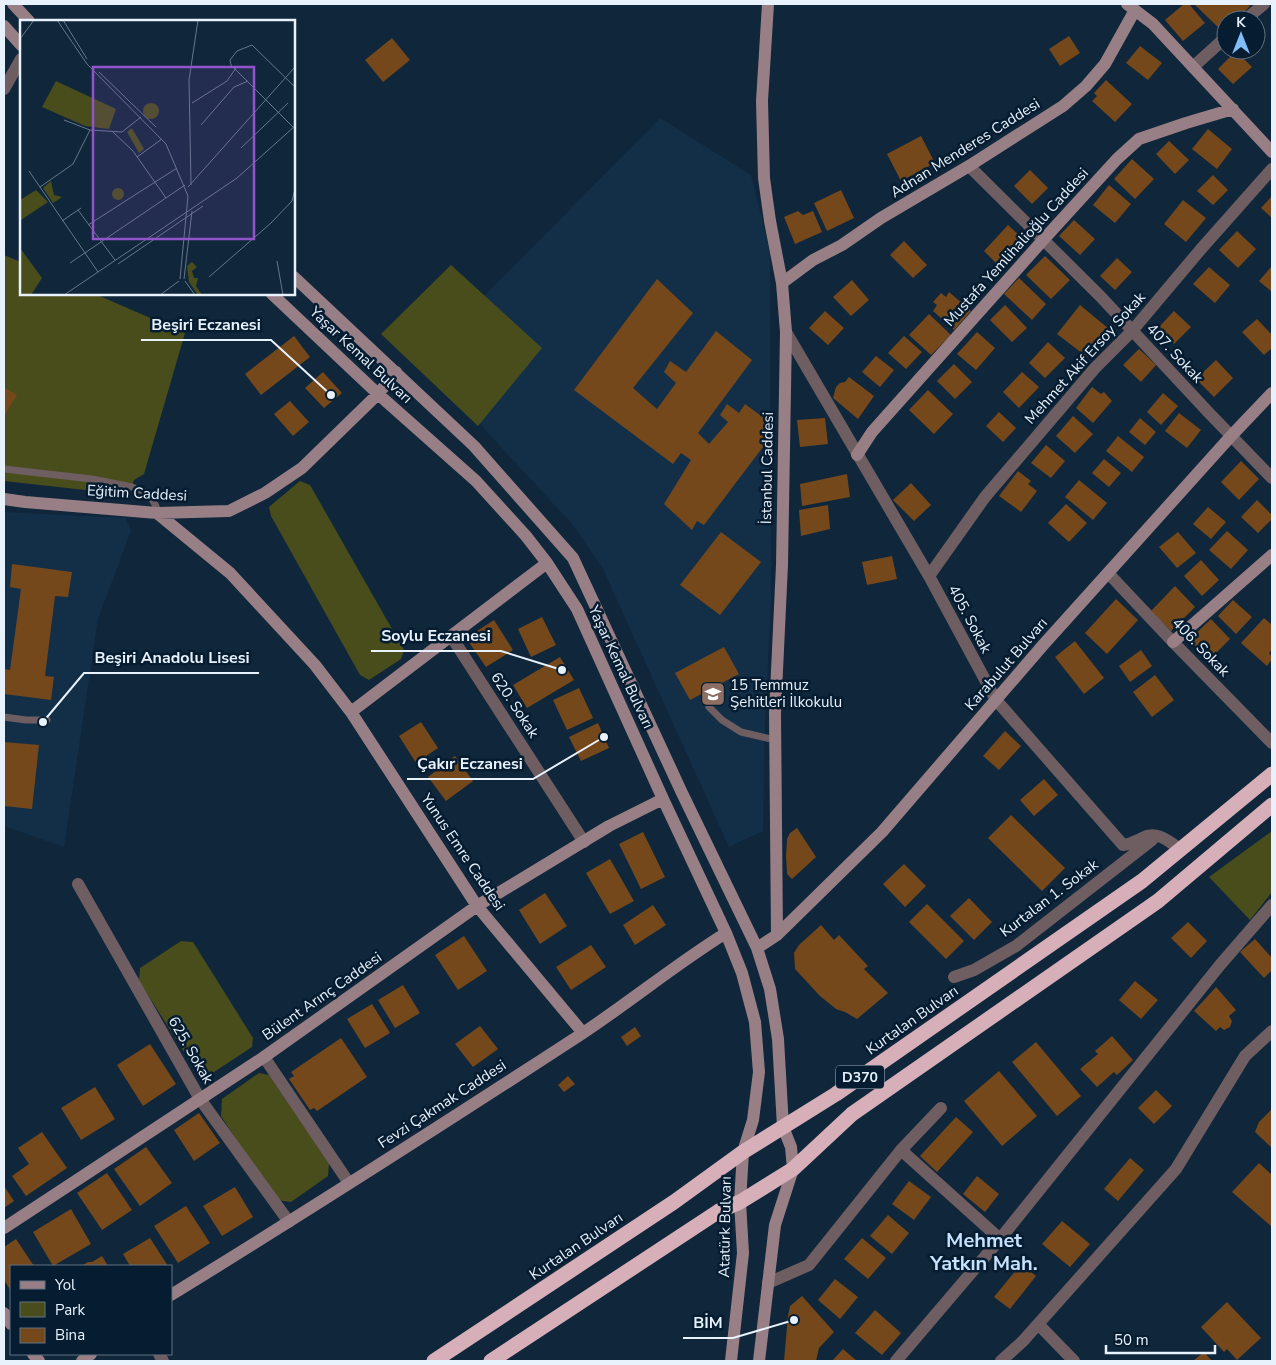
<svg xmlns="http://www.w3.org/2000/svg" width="1276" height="1365" viewBox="0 0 1276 1365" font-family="'Nunito Sans',sans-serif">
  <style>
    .built { fill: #132f48 }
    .green { fill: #494d1b }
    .building { fill: #74481a }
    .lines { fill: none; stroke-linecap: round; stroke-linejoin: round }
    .lane { stroke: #6e5e62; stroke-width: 7 }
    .street { stroke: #6e5e62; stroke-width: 12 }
    .secondary { stroke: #987f86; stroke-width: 12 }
    .highway { stroke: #d6afb9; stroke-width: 15 }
    .labels { text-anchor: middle; stroke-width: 5; stroke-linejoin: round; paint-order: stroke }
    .shield { fill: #061c30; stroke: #a4b2c0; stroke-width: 1 }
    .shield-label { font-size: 14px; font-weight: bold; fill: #e7f2fd }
    .street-label { font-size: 15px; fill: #e7f2fd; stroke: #061c30 }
    .poi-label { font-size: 15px; fill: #e7f2fd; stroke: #061c30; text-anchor: start }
    .district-label { font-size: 20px; font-weight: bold; fill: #c6e2fd; stroke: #061c30 }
    .inset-road { fill: none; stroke: #667888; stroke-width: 1 }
    .view { fill: #9154cb; fill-opacity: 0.15; stroke: #9154cb; stroke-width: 2.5 }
    .inset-edge { fill: none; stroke: #e7f2fd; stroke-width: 2.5 }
    .leader { fill: none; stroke: #e7f2fd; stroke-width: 2 }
    .callout-dot { fill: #e7f2fd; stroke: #061c30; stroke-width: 2 }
    .callout-label { font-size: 16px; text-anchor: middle; font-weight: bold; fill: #e7f2fd; stroke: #061c30; stroke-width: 5; stroke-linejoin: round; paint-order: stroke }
  </style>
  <rect width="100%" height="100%" fill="#10263a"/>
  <path class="built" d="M660,118L751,175L770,252L771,599L765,724L763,831L729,847L603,569L573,525L498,444L423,358Z
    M4,512L126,518L131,531L98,619L64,847L4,826Z"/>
  <path class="green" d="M4,255L21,262V294H95L185,333L144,474L134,480L130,492L94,491L4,481Z
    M451,265L542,348L478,426L381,334Z
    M300,481L310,485L404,650L401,659L369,680L360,675L271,516L269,507Z
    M1272,831V892L1250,920L1209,877Z
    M181,941L193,942L253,1038L252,1047L208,1076L197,1072L139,981L140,968Z
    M259,1073L269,1075L329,1163L328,1176L291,1202L276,1200L221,1116L222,1099Z"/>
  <path class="building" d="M1184,4H1189L1205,23L1183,41L1165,20Z
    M1194,4H1248L1250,6L1237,20H1226V31L1224,33Z
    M1069,36L1080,53L1060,66L1049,49Z
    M392,38L410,60L383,82L365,60Z
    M1140,46L1162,63L1148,80L1126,63Z
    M1236,51L1252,67L1233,84L1218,69Z
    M1106,80L1132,104L1115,122L1092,101L1097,96L1094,93Z
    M1208,129L1232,149L1217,169L1192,149Z
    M921,136L935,163L901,181L887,154Z
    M1169,141L1189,160L1175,174L1156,154Z
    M1132,159L1154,179L1135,199L1114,179Z
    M1030,170L1048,188L1032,204L1014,186Z
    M1213,175L1228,190L1213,205L1197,191Z
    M1109,185L1131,204L1115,223L1093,205Z
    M841,190L854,218L827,231L814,203Z
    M1272,196V218L1261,208Z
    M1183,200L1206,218L1186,242L1164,224Z
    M798,211L803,215L813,211L822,232L795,244L784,217Z
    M1074,220L1095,239L1080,255L1059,236Z
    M1008,225L1023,239L998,265L984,251Z
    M1237,231L1256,249L1238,268L1219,250Z
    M904,241L927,265L913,278L890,255Z
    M1045,256L1070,280L1051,299L1026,275Z
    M1117,258L1132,272L1115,290L1100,276Z
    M1272,266V292L1259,281Z
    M1209,267L1230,285L1215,303L1193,284Z
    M1019,278L1046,304L1032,320L1004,294Z
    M657,279L693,313L633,388L657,409L676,383L664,372L670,361L686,372L716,331L752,360L698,433L709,444L728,422L720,415L727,404L739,413L745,404L772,424L765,435L769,439L704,525L697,521L692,530L664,504L691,460L681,453L673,464L574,390Z
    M852,280L869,300L851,316L833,297Z
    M949,292L971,311L954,330L933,311L937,305L933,302L941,293L946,297Z
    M1005,305L1027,328L1012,342L990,320Z
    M1080,305L1109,329L1087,357L1057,334Z
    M825,311L844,328L828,345L809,328Z
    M1174,311L1191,327L1174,344L1158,328Z
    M929,314L951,335L931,355L909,335Z
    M1257,319L1272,335V348L1264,355L1242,332Z
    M977,332L995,348L976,370L957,354Z
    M294,336L310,357L261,395L245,374Z
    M904,336L922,352L906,369L888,353Z
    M1048,342L1065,358L1045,378L1029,363Z
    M1139,349L1156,365L1141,382L1123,365Z
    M876,356L894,370L880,387L862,372Z
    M1216,360L1233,378L1214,397L1196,379Z
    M954,364L972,382L955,399L937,381Z
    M323,372L342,393L324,408L305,388Z
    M1022,372L1039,387L1019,408L1003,392Z
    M849,377L874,396L858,419L833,398L836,387L840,383L845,382Z
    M4,387L17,395L4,416Z
    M1092,387L1101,394L1104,392L1112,401L1093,423L1076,408Z
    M928,390L953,414L934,434L909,410Z
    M1163,393L1178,406L1161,425L1147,412Z
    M290,401L309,422L293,436L274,414Z
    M999,412L1016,428L1003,442L986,426Z
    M1179,413L1201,430L1187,448L1165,431Z
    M1073,416L1093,434L1075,453L1056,436Z
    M825,418L828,444L800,447L797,420Z
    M1140,418L1156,432L1145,445L1129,432Z
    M1118,436L1144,457L1132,472L1106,451Z
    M1046,445L1065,461L1051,478L1031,463Z
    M1104,459L1121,473L1109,487L1092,473Z
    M1241,461L1259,479L1239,500L1221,482Z
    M1018,471L1031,481L1028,484L1037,491L1021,512L999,496Z
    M847,474L850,497L802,506L800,484Z
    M1079,480L1107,503L1093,520L1065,497Z
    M911,483L931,505L914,521L893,500Z
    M1257,500L1272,515V519L1258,533L1241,517Z
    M1066,504L1087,523L1069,542L1048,523Z
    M828,505L830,529L801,536L799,510Z
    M1208,507L1226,522L1211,539L1193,524Z
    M1227,531L1248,550L1231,569L1209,550Z
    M721,532L761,562L720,615L680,585Z
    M1178,532L1196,553L1177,568L1159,547Z
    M892,556L897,579L867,585L862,562Z
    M1201,560L1219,580L1202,596L1184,576Z
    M12,564L72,572L68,597L55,596L45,676L54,677L51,700L4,694V669L10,670L21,589L10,587Z
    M1175,586L1195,607L1171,631L1151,611Z
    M1116,599L1138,620L1107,654L1085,633Z
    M1233,600L1252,617L1236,634L1218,616Z
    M542,617L556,645L531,657L518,629Z
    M1264,618L1272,625V649L1269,653L1272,657V659L1267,666L1241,643Z
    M1211,619L1230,639L1209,660L1189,640Z
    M494,620L513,650L486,667L466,638Z
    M1075,641L1104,678L1084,694L1055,657Z
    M724,647L739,674L690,700L675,673Z
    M1141,650L1152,666L1130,682L1119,666Z
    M560,657L574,680L527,708L513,685Z
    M1155,675L1174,700L1152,717L1133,692Z
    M579,688L593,718L567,730L553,700Z
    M421,722L438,748L416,763L399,736Z
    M598,723L609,748L581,761L569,737Z
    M1005,731L1021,746L999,770L983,756Z
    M4,742L39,745L32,809L4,806Z
    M455,756L473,781L446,801L428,777Z
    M1044,779L1058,795L1034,816L1020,800Z
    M1011,815L1065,868L1042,891L988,838Z
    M797,828L816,857L792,879L787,874L786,856L787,839L790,833Z
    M643,832L665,877L641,889L619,844Z
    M610,859L634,901L610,914L586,873Z
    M904,864L926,886L905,907L883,884Z
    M545,893L567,926L540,944L519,910Z
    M969,898L992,922L974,940L950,916Z
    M927,904L964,941L946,959L909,922Z
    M653,905L666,925L635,945L623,925Z
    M1188,922L1207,941L1191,958L1171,938Z
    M821,925L834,940L839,935L868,966L864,969L888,993L857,1019L845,1012L836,1009L820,996L795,969L794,953L799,945Z
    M464,936L487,971L458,990L435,955Z
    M1255,939L1272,958V970L1264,978L1240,952Z
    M591,945L606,967L571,990L556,967Z
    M1135,981L1158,1000L1141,1019L1119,1000Z
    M403,985L420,1013L395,1028L378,1000Z
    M1216,987L1236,1010L1229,1016L1232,1021L1230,1027L1224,1030L1220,1027L1216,1031L1194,1011Z
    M372,1004L390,1033L365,1048L347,1019Z
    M480,1026L498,1049L473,1067L455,1044Z
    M635,1027L641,1036L627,1046L621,1037Z
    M1112,1036L1133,1060L1117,1075L1114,1072L1097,1087L1080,1069L1098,1054L1095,1051Z
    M341,1038L367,1077L317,1111L314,1108L310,1110L289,1079L294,1076L291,1072Z
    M1036,1042L1081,1096L1057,1116L1012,1062Z
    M150,1044L176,1084L143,1106L117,1065Z
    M999,1071L1037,1116L1002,1146L964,1101Z
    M568,1076L575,1084L564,1092L558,1085Z
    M95,1087L115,1119L81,1140L61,1108Z
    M1156,1090L1172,1106L1154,1124L1138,1108Z
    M1272,1109V1148L1255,1132L1259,1122Z
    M199,1113L220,1143L194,1161L174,1130Z
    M956,1117L973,1132L937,1172L920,1156Z
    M42,1132L67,1168L26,1196L12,1176L29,1164L18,1148Z
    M146,1147L172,1183L140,1206L114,1169Z
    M1130,1158L1144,1170L1118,1201L1104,1189Z
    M1259,1163L1272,1175V1227L1232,1192Z
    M107,1173L132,1210L102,1230L77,1193Z
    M977,1176L999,1194L985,1212L963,1194Z
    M909,1181L931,1197L914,1220L892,1204Z
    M4,1186L14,1201L4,1208Z
    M235,1187L253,1217L222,1236L203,1206Z
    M186,1206L210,1243L178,1263L154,1226Z
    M71,1209L91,1244L53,1266L33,1232Z
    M888,1215L909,1233L892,1254L870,1236Z
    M1062,1221L1090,1244L1070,1267L1042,1244Z
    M150,1238L168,1266H130L123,1254Z
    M862,1238L886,1258L868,1279L844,1259Z
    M16,1239L34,1266H11V1291L4,1280V1247Z
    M102,1256L108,1266H81L88,1262H92Z
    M1021,1264L1036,1276L1010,1309L994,1297Z
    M835,1279L858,1297L840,1319L818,1300Z
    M802,1296L834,1332L819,1348L816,1361H784L788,1316L790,1306Z
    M1227,1302L1261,1338L1237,1360L1227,1349L1224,1352L1201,1327Z
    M875,1310L901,1333L882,1355L855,1333Z
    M843,1349L857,1361H832Z
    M1204,1352L1212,1361H1193Z"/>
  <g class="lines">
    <path class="lane" d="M4,469L92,479L132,487L148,493L156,506L157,513
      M709,707L722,720L741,732L775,740
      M4,717L26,720H47"/>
    <path class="street" d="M1245,20L1264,4
      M1193,67L1226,37
      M4,89L21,59
      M969,166L1100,296L1210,414L1272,478
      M786,332L929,576L996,700L1123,845C1132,844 1134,842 1142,838C1157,830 1168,841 1180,849
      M1108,573L1173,642L1272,743
      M929,576L985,497L1095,368L1132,331L1201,249L1272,169
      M451,636L584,842
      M78,884L200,1099L289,1222
      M954,977L974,970L1016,946L1152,840
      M264,1057L349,1183
      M901,1150L1000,1239
      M768,1283L809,1265L901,1150L941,1108
      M1038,1324L1074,1361
      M159,1354L163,1361
      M896,1361L1000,1239L1220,965L1272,905
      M1001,1361L1023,1341L1176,1169L1245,1056L1272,1031"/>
    <path class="secondary" d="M13,4L29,21
      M768,4L762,101L764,178L770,221L782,283L786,332L782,565L775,713L777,935
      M1127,4L1153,24L1272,152
      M4,26L21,45
      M294,277L474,446L573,558L682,793L757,948L770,989L778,1039L783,1127L791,1147L793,1169L775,1225L759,1361
      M782,283L813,260L842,245L881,218L969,166L1063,106L1086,86L1105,64L1135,10
      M272,294L378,394L476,481L526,536L547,563L577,609L663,799L726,933L742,973L755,1022L759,1072L753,1120L743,1152L740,1202L743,1253L731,1361
      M857,455L872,432L1044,239L1117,159L1139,139L1186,123L1233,109
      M4,499L25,502L157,513L229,511L265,493L302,468L378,394L396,372
      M157,513L230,573L315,665L351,712L477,906L583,1033
      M1173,642L1272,555
      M351,712L547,563
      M757,948L777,935L882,832L1044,644L1232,435L1272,393
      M4,1228L264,1057L477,906L609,826L663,799
      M171,1295C309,1210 445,1123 580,1035C630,1002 676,964 726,933
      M4,1313L11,1324
      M33,1354L39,1361
      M82,1361L91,1354"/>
    <path class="highway" d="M434,1361L674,1202L743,1152L836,1094L1142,881L1272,774
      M491,1361L719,1211L740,1202L793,1169L852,1114L1158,901L1272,805"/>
  </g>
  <defs>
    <symbol id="school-square" viewBox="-11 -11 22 22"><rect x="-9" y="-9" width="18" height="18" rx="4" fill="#8d6e63" stroke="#061c30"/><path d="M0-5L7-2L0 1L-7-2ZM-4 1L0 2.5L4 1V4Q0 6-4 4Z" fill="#fff"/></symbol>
  </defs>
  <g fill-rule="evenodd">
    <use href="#school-square" x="699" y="680" width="28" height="28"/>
  </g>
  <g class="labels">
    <rect class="shield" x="836" y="1065.5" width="48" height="23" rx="4"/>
    <g class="shield-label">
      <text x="860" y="1082">D370</text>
    </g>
    <g class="street-label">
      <text transform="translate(965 148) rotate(-32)" y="5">Adnan Menderes Caddesi</text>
      <text transform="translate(1016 247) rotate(-48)" y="5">Mustafa Yemlihalioğlu Caddesi</text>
      <text transform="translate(1175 353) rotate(47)" y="5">407. Sokak</text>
      <text transform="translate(361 355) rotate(43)" y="5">Yaşar Kemal Bulvarı</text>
      <text transform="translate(1085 358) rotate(-48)" y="5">Mehmet Akif Ersoy Sokak</text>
      <text transform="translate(767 468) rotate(-89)" y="5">İstanbul Caddesi</text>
      <text transform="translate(137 493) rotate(3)" y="5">Eğitim Caddesi</text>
      <text transform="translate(970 619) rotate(62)" y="5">405. Sokak</text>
      <text transform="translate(1201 647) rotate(46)" y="5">406. Sokak</text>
      <text transform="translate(1006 664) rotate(-49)" y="5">Karabulut Bulvarı</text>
      <text transform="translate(621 667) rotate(65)" y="5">Yaşar Kemal Bulvarı</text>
      <text transform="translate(515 705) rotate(57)" y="5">620. Sokak</text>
      <text transform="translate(463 852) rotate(56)" y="5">Yunus Emre Caddesi</text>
      <text transform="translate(1049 898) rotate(-37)" y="5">Kurtalan 1. Sokak</text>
      <text transform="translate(322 996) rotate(-35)" y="5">Bülent Arınç Caddesi</text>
      <text transform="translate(912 1020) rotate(-35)" y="5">Kurtalan Bulvarı</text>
      <text transform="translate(191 1050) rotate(60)" y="5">625. Sokak</text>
      <text transform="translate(442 1104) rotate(-33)" y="5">Fevzi Çakmak Caddesi</text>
      <text transform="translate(725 1227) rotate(-89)" y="5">Atatürk Bulvarı</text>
      <text transform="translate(576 1246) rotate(-34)" y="5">Kurtalan Bulvarı</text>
    </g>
    <g class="poi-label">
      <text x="730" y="690">15 Temmuz<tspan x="730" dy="17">Şehitleri İlkokulu</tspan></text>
    </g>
    <g class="district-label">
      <text x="984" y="1247">Mehmet<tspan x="984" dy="23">Yatkın Mah.</tspan></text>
    </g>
  </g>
  <g transform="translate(20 20)">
    <rect width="275" height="275" fill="#10263a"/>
    <path d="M36,61L96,89L89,109L65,106L22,87ZM123 91a8 8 0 1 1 16 0a8 8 0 1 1-16 0ZM112,108L124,129L119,133L107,112ZM31,161L34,175L42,177L33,183L23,168ZM92 174a6 6 0 1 1 12 0a6 6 0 1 1-12 0ZM16,170L28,182L1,200L0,180ZM0,228L22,258L11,275H0ZM172,242L177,247L172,251L174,258H178L176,266L182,275H178L169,262L167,246Z" fill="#494d1b"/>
    <path class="inset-road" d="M37,0L67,44L146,124L168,176L160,259M43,0L67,39M0,19L14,0M79,52L136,107M172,83L207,61L216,48M44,100L70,110L102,112L121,97M181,105L214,67L228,61M273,107L211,45L210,40L217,31L232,25L275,67M93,112L113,131L146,178M221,128L268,83M117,137L142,119M9,151L78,252M171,165L169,60L178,0M20,167L53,144L70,110M168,167L275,47M58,190L95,240M42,201L61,188M68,205L157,148M257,241L263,275M50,243L165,165M98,244L183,186M189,257L251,203L272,181L275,169M164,259L172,191M165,261L175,275M44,275L217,158L275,106M140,275L159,261"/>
    <path class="view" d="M73,47H234V219H73Z"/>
    <rect width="275" height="275" class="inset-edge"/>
  </g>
  <path class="leader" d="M331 395L271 340H141M562 670L501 651H371M43 722L84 673H259M604 737L533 779H407M794 1320L733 1338H683"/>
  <g class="callout-dot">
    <circle cx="331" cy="395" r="5"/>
    <circle cx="562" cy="670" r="5"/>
    <circle cx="43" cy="722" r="5"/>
    <circle cx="604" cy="737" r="5"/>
    <circle cx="794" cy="1320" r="5"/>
  </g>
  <g class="callout-label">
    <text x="206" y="330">Beşiri Eczanesi</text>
    <text x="436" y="641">Soylu Eczanesi</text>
    <text x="172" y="663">Beşiri Anadolu Lisesi</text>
    <text x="470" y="769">Çakır Eczanesi</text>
    <text x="708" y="1328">BİM</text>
  </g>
  <rect width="1276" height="1365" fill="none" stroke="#e7f2fd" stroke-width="10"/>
  <rect x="10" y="1265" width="162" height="90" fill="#061c30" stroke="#607282"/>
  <rect x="20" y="1281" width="25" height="8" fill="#987f86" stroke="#607282"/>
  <text x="55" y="1290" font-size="15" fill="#e7f2fd">Yol</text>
  <rect x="20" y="1302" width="25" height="15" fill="#494d1b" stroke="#607282"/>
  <text x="55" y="1315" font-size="15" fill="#e7f2fd">Park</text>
  <rect x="20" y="1328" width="25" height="15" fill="#74481a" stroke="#607282"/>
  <text x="55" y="1340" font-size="15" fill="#e7f2fd">Bina</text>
  <g transform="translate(1241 35)"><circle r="24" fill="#061c30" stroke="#607282"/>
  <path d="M0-4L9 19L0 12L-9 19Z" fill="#82bcfa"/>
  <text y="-8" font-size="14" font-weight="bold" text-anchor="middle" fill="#e7f2fd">K</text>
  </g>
  <path d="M1106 1345v8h109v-8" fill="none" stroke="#e7f2fd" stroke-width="2.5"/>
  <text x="1114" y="1345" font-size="15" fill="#e7f2fd" stroke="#061c30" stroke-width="4" paint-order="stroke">50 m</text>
</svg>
